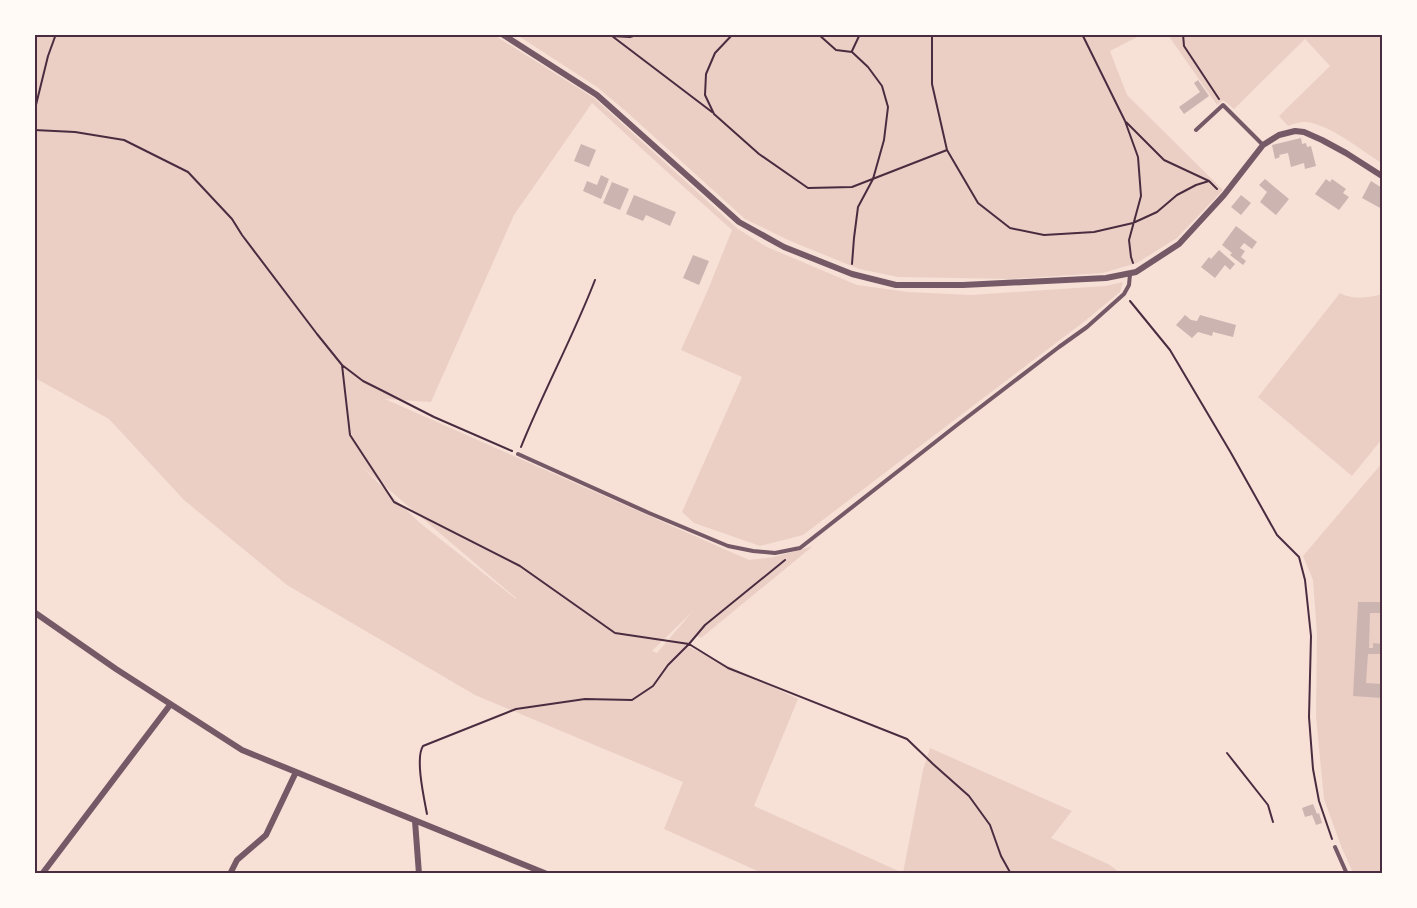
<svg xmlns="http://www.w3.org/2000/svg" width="1417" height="908" viewBox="0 0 1417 908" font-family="'Fira Sans Condensed',sans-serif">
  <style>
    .green { fill: #ebcfc5; fill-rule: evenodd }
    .building { fill: #ccb4b1 }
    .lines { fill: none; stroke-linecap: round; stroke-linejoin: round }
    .path { stroke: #4a2c40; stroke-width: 2 }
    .service { stroke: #755966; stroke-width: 4 }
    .minor { stroke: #755966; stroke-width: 6 }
    .neatline { fill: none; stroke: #4a2c40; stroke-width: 2 }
  </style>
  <rect width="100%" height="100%" fill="#f7e1d7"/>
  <path class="green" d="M34,35H494L594,98L738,229L767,247L857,285L908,292L971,295L1105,286L1123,282L1120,292L1085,321L803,535L760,546L694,523L682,512L742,377L681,350L707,292L732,230L665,170L592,103L514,215L431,402L385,399L749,560L774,557L813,546L701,638L695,635L687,646L798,699L754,806L903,873L923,770L930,748L1072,811L1051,838L1110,865L1120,873H762L664,829L683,782L475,695L287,585L184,500L109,419L35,378ZM361,466L516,598V599L420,523ZM693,611L657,653L652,651Z
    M517,35H1141L1110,51L1127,95L1223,190L1177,238L1137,263L1103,273L1011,279L898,277L859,269L788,240L745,219L629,114L597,87Z
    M1168,35H1382V163C1360,150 1333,126 1307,122C1301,121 1294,124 1288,126L1279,116L1330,66L1305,39L1234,109L1223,100L1217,105Z
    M1340,293C1353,300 1369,298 1382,294V439L1352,476L1258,397Z
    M1382,463V873H1353L1341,846L1324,799L1316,717L1317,634L1313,580L1303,556Z"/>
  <path class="building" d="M1198,80L1209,96L1184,114L1179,107L1200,92L1194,83Z
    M1301,138L1302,144L1306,143L1307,147L1311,146L1316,166L1305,169L1304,163L1291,167L1288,153L1279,155L1280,157L1275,159L1272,145Z
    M581,144L596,150L589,167L574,161Z
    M601,175L609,179L601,199L583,191L587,181L597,185Z
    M1265,179L1289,199L1276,215L1260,202L1267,192L1259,185Z
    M1326,179L1330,182L1332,179L1346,189L1343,193L1349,197L1339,210L1315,194Z
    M1371,181L1382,188V209L1362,198Z
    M612,182L629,189L620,210L603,203Z
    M634,195L676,212L670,226L646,215L643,221L626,214Z
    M1241,195L1251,203L1241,215L1231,207Z
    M1236,226L1257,242L1252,249L1244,243L1240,248L1245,251L1241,257L1246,261L1243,265L1230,255L1232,253L1222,245Z
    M1219,250L1235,264L1230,270L1225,265L1215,278L1201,267L1209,257L1211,259Z
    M693,255L709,261L699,285L683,278Z
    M1185,315L1191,320L1197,321L1200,315L1236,325L1233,337L1213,332L1212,336L1198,332L1192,338L1176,325Z
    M1358,602H1382V613H1370L1369,648H1373V643L1382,644V654H1368L1366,683L1382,684V698L1353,696Z
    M1313,804L1317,814L1319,813L1322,823L1316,825L1312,815L1305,817L1302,808Z"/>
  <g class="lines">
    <path class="path" d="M611,34L612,36L630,37L640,34
      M733,34L715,53L706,74L705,95L714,114L759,154L808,188L852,187L947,150
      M818,34L836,50L852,52L868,67L882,86L888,107L884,140L873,179L858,207L854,238L852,264
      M932,34V84L947,150L978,203L1010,228L1044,235L1094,232L1133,223L1157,212L1177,195L1196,185L1209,181
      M1082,34L1125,121L1138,157L1141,196L1129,240L1131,257L1133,263
      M1183,34L1184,46L1219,99
      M612,36L712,112
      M852,51L860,34
      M34,113L48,56L56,34
      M1126,122L1164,160L1209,181L1217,189
      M34,130L75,132L124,140L188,172L232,219L242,235L317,334L342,365L363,381L381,390L434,417L512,451
      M1130,301L1170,350L1231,453L1277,535L1299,557L1305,580L1311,636L1309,717L1313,769L1319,801L1332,839
      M342,365L350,435L394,502L520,566L615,633L689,644L728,668L907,739L933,764L969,796L990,825L1001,856L1011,874
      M521,447C544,390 573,337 595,280
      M1227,753L1268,805L1273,822
      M427,814C424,798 415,758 423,746L516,709L585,699L632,700L653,686L668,665L689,644L705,625L785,560"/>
    <path class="service" d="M1196,130L1223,105L1263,145
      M518,454L649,513L728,546L753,551L775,553L800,548L957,425L1059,347L1087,327L1124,294L1129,285L1130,274
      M1335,847L1347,874"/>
    <path class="minor" d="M502,34L597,95L739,222L784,247L852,274L896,285H963L1106,278L1136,272L1179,244L1224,195L1263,145L1279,135L1295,131L1304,132L1322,140L1346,153L1382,176
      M34,612L116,669L242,750L547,874
      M415,821L419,874
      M42,874L170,705
      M230,874L237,860L266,835L296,772"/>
  </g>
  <rect width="1417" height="908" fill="none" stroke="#fffaf5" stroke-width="72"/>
  <rect x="36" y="36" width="1345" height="836" class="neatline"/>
</svg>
